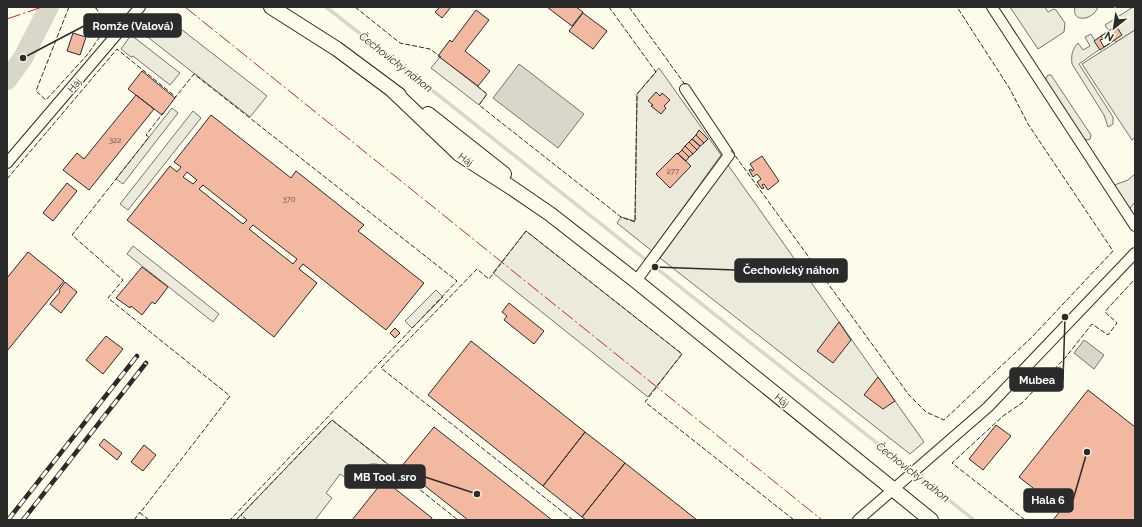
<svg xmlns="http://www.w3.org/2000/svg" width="1142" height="527" viewBox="0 0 1142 527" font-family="Raleway,sans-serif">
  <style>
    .green { fill: #ecebdb; stroke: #74746e }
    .parking { fill: #eceadb; stroke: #74746e }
    .water { fill: #d8d7c9; stroke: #74746e }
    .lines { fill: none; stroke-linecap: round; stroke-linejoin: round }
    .stream { stroke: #d8d7c9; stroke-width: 3.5 }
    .river { stroke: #d8d7c9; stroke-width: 20 }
    .building { fill: #f2b8a0; stroke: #2b2b2b; fill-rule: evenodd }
    .street-casing { stroke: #2b2b2b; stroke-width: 12 }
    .secondary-casing { stroke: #2b2b2b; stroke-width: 16 }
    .street { stroke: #fdfbea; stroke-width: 10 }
    .secondary { stroke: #fdfbea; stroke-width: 14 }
    .rail-casing { stroke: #2b2b2b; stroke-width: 4.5 }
    .rail { stroke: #fdfbea; stroke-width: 3; stroke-dasharray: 9; stroke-linecap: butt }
    .fence { stroke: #2b2b2b; stroke-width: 1; stroke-dasharray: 5 2; stroke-linecap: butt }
    .power { stroke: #c62828; stroke-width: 1; stroke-dasharray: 14 3 2 3; stroke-linecap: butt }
    .labels { text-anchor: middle; stroke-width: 3; stroke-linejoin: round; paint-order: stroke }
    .number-label { font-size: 8px; fill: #5d4e48 }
    .street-label { font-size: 10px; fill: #2b2b2b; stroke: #fdfbea }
    .water-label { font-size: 11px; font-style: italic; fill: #2b2b2b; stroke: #fdfbea }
    .leader { fill: none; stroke: #2b2b2b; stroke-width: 1.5 }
    .callout-dot { fill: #2b2b2b; stroke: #fdfbea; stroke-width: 1.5 }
    .callout { fill: #2b2b2b; stroke: #2b2b2b; stroke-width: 1.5 }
    .callout-label { font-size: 11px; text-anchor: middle; font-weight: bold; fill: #fff }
  </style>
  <rect width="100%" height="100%" fill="#fdfbea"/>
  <path class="green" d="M1010,7H1045L1048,12L1054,9L1056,10L1065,23L1064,32L1038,49Z
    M1075,7H1098C1093,21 1071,23 1075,7Z
    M1133,7H1135V30L1116,42L1105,25Z
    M1091,34L1100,49L1079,64L1113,117V124L1108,127L1104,115L1072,64C1071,55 1072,50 1078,43L1083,50L1090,46L1085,37Z
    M659,68L721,155L652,251L617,223L621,217L635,221L637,94Z
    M1048,75H1051L1091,135L1090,139L1088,140L1077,137L1046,91V78Z
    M728,165L924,442L910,454L660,258Z
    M332,420L398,472C375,461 366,459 349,480L340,474L326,493L332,498L315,520H236Z"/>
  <path class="parking" d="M172,22L267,96L250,117L145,35L154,25L164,32Z
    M1135,30V137L1132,140L1082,64Z
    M131,35L180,73L170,85L133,56L131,57L121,49Z
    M440,57L487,94L479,105L431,68Z
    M172,108L178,113L123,184L116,179Z
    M193,111L201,118L128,210L120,204Z
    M1135,174V202L1126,213L1109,187L1128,180Z
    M526,231L682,354L648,397L493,273Z
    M133,246L219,314L213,322L127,254Z
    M436,290L443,297L412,328L405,321Z"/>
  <path class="water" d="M519,64L584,114L558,148L493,98Z
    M1084,340L1104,355L1094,369L1074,353Z"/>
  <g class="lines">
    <path class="stream" d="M326,7L413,75L974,520"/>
    <path class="river" d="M7,80L23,58L49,7"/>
  </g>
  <path class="building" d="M440,7H451L442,18L435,12Z
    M547,7H576L583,12L572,26Z
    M476,10L489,20L465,51L490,71L478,86L438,56L450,40L452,42Z
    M583,13L607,31L593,49L569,31Z
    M1116,26L1122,35L1100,50L1094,41Z
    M73,33L86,37L80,55L67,51Z
    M1106,33L1112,42L1104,47L1100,40L1103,39L1101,36Z
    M142,71L175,98L162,115L128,89Z
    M656,92L660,96L662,93L670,100L664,106L666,108L661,114L651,106L653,105L648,101Z
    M136,95L154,109L89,190L63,170L77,153L84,159Z
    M211,115L291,178L296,171L364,225L358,231L424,283L386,330L303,264L299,269L317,283L274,337L127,220L170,166L177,172L181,167L174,162ZM187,172L197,180L193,184L183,177ZM203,185L247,220L243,224L199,189ZM253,225L297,259L293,264L249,229Z
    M699,130L708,139L704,143L696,135Z
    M696,135L704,143L700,146L692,139Z
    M692,139L700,146L697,150L689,142Z
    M689,142L697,150L693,154L685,146Z
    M685,146L693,154L689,157L682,150Z
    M682,150L689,157L686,161L678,154Z
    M677,153L691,166L670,188L656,174Z
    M762,156L779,181L768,190L764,184L762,185L764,188L762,189L757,182L761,179L757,174L753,177L749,170L751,169L752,171L754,170L750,164Z
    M67,183L77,191L53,221L43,213Z
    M28,252L64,281L7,351V278Z
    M142,267L168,287L155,304L152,302L142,315L131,306L130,308L116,298Z
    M65,282L77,292L61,313L50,304L60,292L59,290Z
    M509,303L544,331L534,344L504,320L507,316L502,312Z
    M839,322L851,340L833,363L817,351Z
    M395,328L400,333L395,338L390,333Z
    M106,336L123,349L103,374L86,360Z
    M471,341L585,432L543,486L428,395Z
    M878,377L895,401L883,409L864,395Z
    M1088,390L1135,427V520H1053L1061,510L1019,477Z
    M996,425L1011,436L983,470L969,459Z
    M434,427L552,520H468L401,467Z
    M585,432L625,463L582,517L543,486Z
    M104,439L122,453L117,460L99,445Z
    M144,445L156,455L143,471L131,462Z
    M625,463L697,520H586L582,517Z
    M384,480L432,518L431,520H352Z"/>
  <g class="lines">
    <defs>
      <path id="street" d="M992,7L1135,226
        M7,163L140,7
        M636,281L729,155L685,89
        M858,520L988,407L1135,253"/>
      <path id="secondary" d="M271,7L337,49L399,95
        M392,90L459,154L512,188L550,214L636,281L931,520
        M428,114L504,174"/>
    </defs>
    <use href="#street" class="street-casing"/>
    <use href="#secondary" class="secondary-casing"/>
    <use href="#street" class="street"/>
    <use href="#secondary" class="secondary"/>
    <defs>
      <path id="rail" d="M8,520L137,356
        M23,520L146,363"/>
    </defs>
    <use href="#rail" class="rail-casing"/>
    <use href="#rail" class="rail"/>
    <path class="fence" d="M69,7L36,91L46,100L88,54L107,26L96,8L91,7
      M355,7L400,43L430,49L441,57
      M629,7L686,86
      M477,86L487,94L479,105L621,217L635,222L637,94L656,72L609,7
      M174,99L194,74L457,281L230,520
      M731,150L909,395L926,412L944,420L1032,337L1113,251L1028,124L1010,89L957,7
      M7,179L117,49L176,97
      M134,520L140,512
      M149,520L140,513L230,396L108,298L123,280L72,235L149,137L146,135L163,113
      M236,520L241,515L242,516
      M247,520L241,515L332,420L458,520
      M573,520L381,368L477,269L489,279L526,231L682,354L645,402L794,520
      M1025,520L952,463L1003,416L1022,403L1065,358L1092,324L1108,335L1117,323L1105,312L1109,307L1135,279"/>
    <path class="power" d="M185,7L822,520
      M7,19L42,7"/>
  </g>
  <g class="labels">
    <g class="number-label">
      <text x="115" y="143">322</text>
      <text x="673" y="174">277</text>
      <text x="289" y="202">370</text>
    </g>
    <g class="street-label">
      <text transform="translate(74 85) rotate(-49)" y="4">Háj</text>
      <text transform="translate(466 159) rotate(36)" y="4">Háj</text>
      <text transform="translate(782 400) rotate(39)" y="4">Háj</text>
    </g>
    <g class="water-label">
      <text transform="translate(396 62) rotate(38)" y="4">Čechovický náhon</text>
      <text transform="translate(913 472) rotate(38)" y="4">Čechovický náhon</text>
    </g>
  </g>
  <path class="leader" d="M23 58L84 26M655 267L735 270M1065 317L1063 380M477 494L425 477M1087 452L1073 500"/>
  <g class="callout-dot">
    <circle cx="23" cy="58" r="4"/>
    <circle cx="655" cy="267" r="4"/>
    <circle cx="1065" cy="317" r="4"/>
    <circle cx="477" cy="494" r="4"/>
    <circle cx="1087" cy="452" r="4"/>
  </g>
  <g class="callout">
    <rect x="84" y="14" width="97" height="23" rx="4"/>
    <rect x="735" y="259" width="112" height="23" rx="4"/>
    <rect x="1010" y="368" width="53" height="23" rx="4"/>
    <rect x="345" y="465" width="80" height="23" rx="4"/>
    <rect x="1024" y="489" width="49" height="23" rx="4"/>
  </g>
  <g class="callout-label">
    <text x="133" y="30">Romže (Valová)</text>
    <text x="791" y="274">Čechovický náhon</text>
    <text x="1037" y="384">Mubea</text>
    <text x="385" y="481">MB Tool .sro</text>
    <text x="1048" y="504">Hala 6</text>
  </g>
  <rect width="1142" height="527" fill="none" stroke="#2b2b2b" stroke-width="16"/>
  <g transform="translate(1114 28) rotate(210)" stroke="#fdfbea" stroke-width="3" paint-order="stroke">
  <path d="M0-3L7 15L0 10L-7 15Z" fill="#2b2b2b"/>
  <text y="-6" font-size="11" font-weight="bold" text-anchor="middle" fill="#2b2b2b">N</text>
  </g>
</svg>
